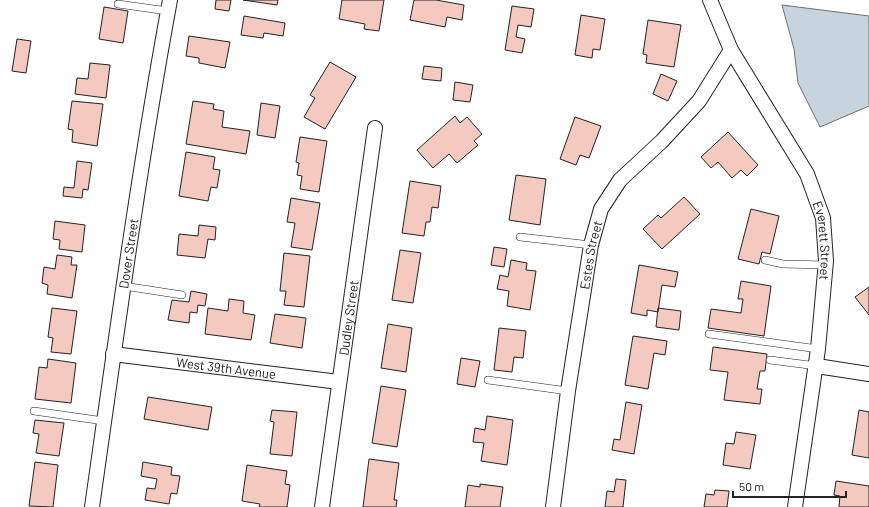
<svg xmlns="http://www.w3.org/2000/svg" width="869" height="507" viewBox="0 0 869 507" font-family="Barlow,sans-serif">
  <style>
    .water { fill: #c7d3dd; stroke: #6f6f6f }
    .building { fill: #f3c9c0; stroke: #222 }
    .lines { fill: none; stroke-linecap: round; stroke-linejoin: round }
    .service-casing { stroke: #222; stroke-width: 8 }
    .minor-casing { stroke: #222; stroke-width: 16 }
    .service { stroke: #fff; stroke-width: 7 }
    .minor { stroke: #fff; stroke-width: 14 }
    .labels { text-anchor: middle; stroke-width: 3; stroke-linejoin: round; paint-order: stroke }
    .street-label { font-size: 13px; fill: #222; stroke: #fff }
  </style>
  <rect width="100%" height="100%" fill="#fff"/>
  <path class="water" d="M782,5L869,16V106L820,127L798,83L794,49Z"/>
  <path class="building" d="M216,0H231L229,11L215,9Z
    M243,0H278L277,5Z
    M342,0H384L379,31L364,29L365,24L339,19Z
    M414,0H436L464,5L462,20L447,17L445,27L410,20Z
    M512,6L534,9L531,27L518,25L516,37L525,39L522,53L505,50Z
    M104,7L128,11L123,43L99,39Z
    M581,15L605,19L600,50L593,49L592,58L575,55Z
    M244,16L285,23L283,36L264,33L263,38L241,35Z
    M648,20L681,25L674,67L646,63L647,55L643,54Z
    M189,36L230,42L225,68L199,63V58L186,56Z
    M17,39L31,41L26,73L12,71Z
    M330,62L356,77L325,129L304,117L315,98L310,95Z
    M90,63L110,65L106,98L75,94L77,78L88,79Z
    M424,66L442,68L441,81L422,79Z
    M661,74L677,81L668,101L653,94Z
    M455,82L473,85L470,102L453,100Z
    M72,101L103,104L97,146L72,142L73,130L68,129Z
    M193,101L214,104L213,109L224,111L222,127L250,131L246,154L186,144Z
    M261,103L280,106L275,138L257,135Z
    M455,116L460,123L467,117L482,134L474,141L478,145L457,163L449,154L433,168L417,150Z
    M575,117L601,126L589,158L580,155L576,165L560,159Z
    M728,132L758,165L747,176L741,170L732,178L718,162L711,168L701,157Z
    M300,137L327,141L319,192L300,189L302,176L297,175L299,163L296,162Z
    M186,152L215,157L213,169L220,170L217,188L211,187L208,201L179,196Z
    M77,161L92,163L88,190L83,189L82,198L63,196L64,187L74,188Z
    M516,175L546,179L540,225L509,220Z
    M410,181L441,186L438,208L432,207L430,222H426L424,236L402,233Z
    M684,197L700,214L662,249L643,229L658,215L661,218Z
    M291,198L320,203L312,250L291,247L295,223L287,222Z
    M751,209L779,216L770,254L762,252L759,264L738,259Z
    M55,221L85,225L82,252L59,249L60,240L53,239Z
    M199,225L216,227L215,240L208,239L205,258L177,255L179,234L198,236Z
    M494,247L507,249L504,267L491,265Z
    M400,250L421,253L413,303L392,300Z
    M284,253L310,256L304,307L284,305L286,291H280Z
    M57,255L72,257L71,265H77L72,298L47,294L48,285L42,283L44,267L55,269Z
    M511,260L527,263L526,270L536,271L530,310L507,306L509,291L497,289L500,275L508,277Z
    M639,265L678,272L675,287L662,285L658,312L647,310V316L631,313Z
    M741,281L771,286L764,336L708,328L711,309L741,313L743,299H738Z
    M869,287V315L855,297Z
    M191,291L207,294L205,306L198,305L197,313L190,312L189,323L168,320L172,300L189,302Z
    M229,299L244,301L243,313L255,315L251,340L205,334L208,308L228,311Z
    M52,308L77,311L71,354L51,352L53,338L48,337Z
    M658,308L681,311L679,330L656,327Z
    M275,314L306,318L302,348L270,343Z
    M388,324L412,328L406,372L381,368Z
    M499,328L526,331L523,358L514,357L512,372L494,370Z
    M633,336L667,341L665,355L654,353L648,389L625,385Z
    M713,347L767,354L765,371H760L757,389H762L760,404L724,400L728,372L710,370Z
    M461,358L480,361L475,387L457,384Z
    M48,359L76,363L71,403L35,399L39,367L47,368Z
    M381,386L406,390L397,447L372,443Z
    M148,397L212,407L208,430L144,419Z
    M626,402L642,405L634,454L612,450L614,439L620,440Z
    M272,410L297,412L292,456L270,454L274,422L270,421Z
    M859,410L869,412V458L852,455Z
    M487,416L513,420L507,465L481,461L484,443L473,442L475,428L485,430Z
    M35,420L64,423L59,456L36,453L39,434L33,433Z
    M736,432L756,435L750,469L723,465L726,443L734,444Z
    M369,459L399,463L394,500H397L396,507H363Z
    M35,462L58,465L53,507L29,506Z
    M143,462L172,467L171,475L180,476L177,494L171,493L169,504L145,500L147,488L155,489L157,479L141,476Z
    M247,465L287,471L285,484L290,485L287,507H259L260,504L242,501Z
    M616,479L626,480L623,507H605L607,491L614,492Z
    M836,481L869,486V507H839L840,496L834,495Z
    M480,484L503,487L500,507H465L468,485L480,487Z
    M715,490L729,491L727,507H704L706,494L714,495Z"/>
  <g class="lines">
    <defs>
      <path id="service" d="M118,4L168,11
        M520,237L591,245
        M765,260L783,264L826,265
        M124,286L182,295
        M709,334L818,349
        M770,360L817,366
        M488,380L568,391
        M34,411L104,421"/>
      <g id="minor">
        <path id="s1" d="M710,0L731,50L807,174L823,218L826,261L818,349L795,507"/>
        <path id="s2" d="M113,354L339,382"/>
        <path d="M817,366L869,374"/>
        <path id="s3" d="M92,507C116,338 139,168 170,0"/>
        <path id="s4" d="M322,507L375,128"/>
        <path id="s5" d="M553,507L568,391L591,245L601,209L620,180L662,141L699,101L731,50"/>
      </g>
    </defs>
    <use href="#service" class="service-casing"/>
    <use href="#minor" class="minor-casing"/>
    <use href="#service" class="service"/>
    <use href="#minor" class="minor"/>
  </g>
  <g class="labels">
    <g class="street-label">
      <text dy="5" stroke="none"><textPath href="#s1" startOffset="269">Everett Street</textPath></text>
      <text dy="5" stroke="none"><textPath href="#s3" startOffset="256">Dover Street</textPath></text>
      <text dy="5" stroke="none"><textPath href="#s5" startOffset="255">Estes Street</textPath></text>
      <text dy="5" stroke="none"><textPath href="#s4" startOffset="191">Dudley Street</textPath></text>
      <text dy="5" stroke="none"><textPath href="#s2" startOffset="114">West 39th Avenue</textPath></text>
    </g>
  </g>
  <path d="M733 491v6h113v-6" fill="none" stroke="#222222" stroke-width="2"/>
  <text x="739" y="491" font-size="12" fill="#222222" stroke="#ffffff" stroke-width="3" paint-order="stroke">50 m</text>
</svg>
